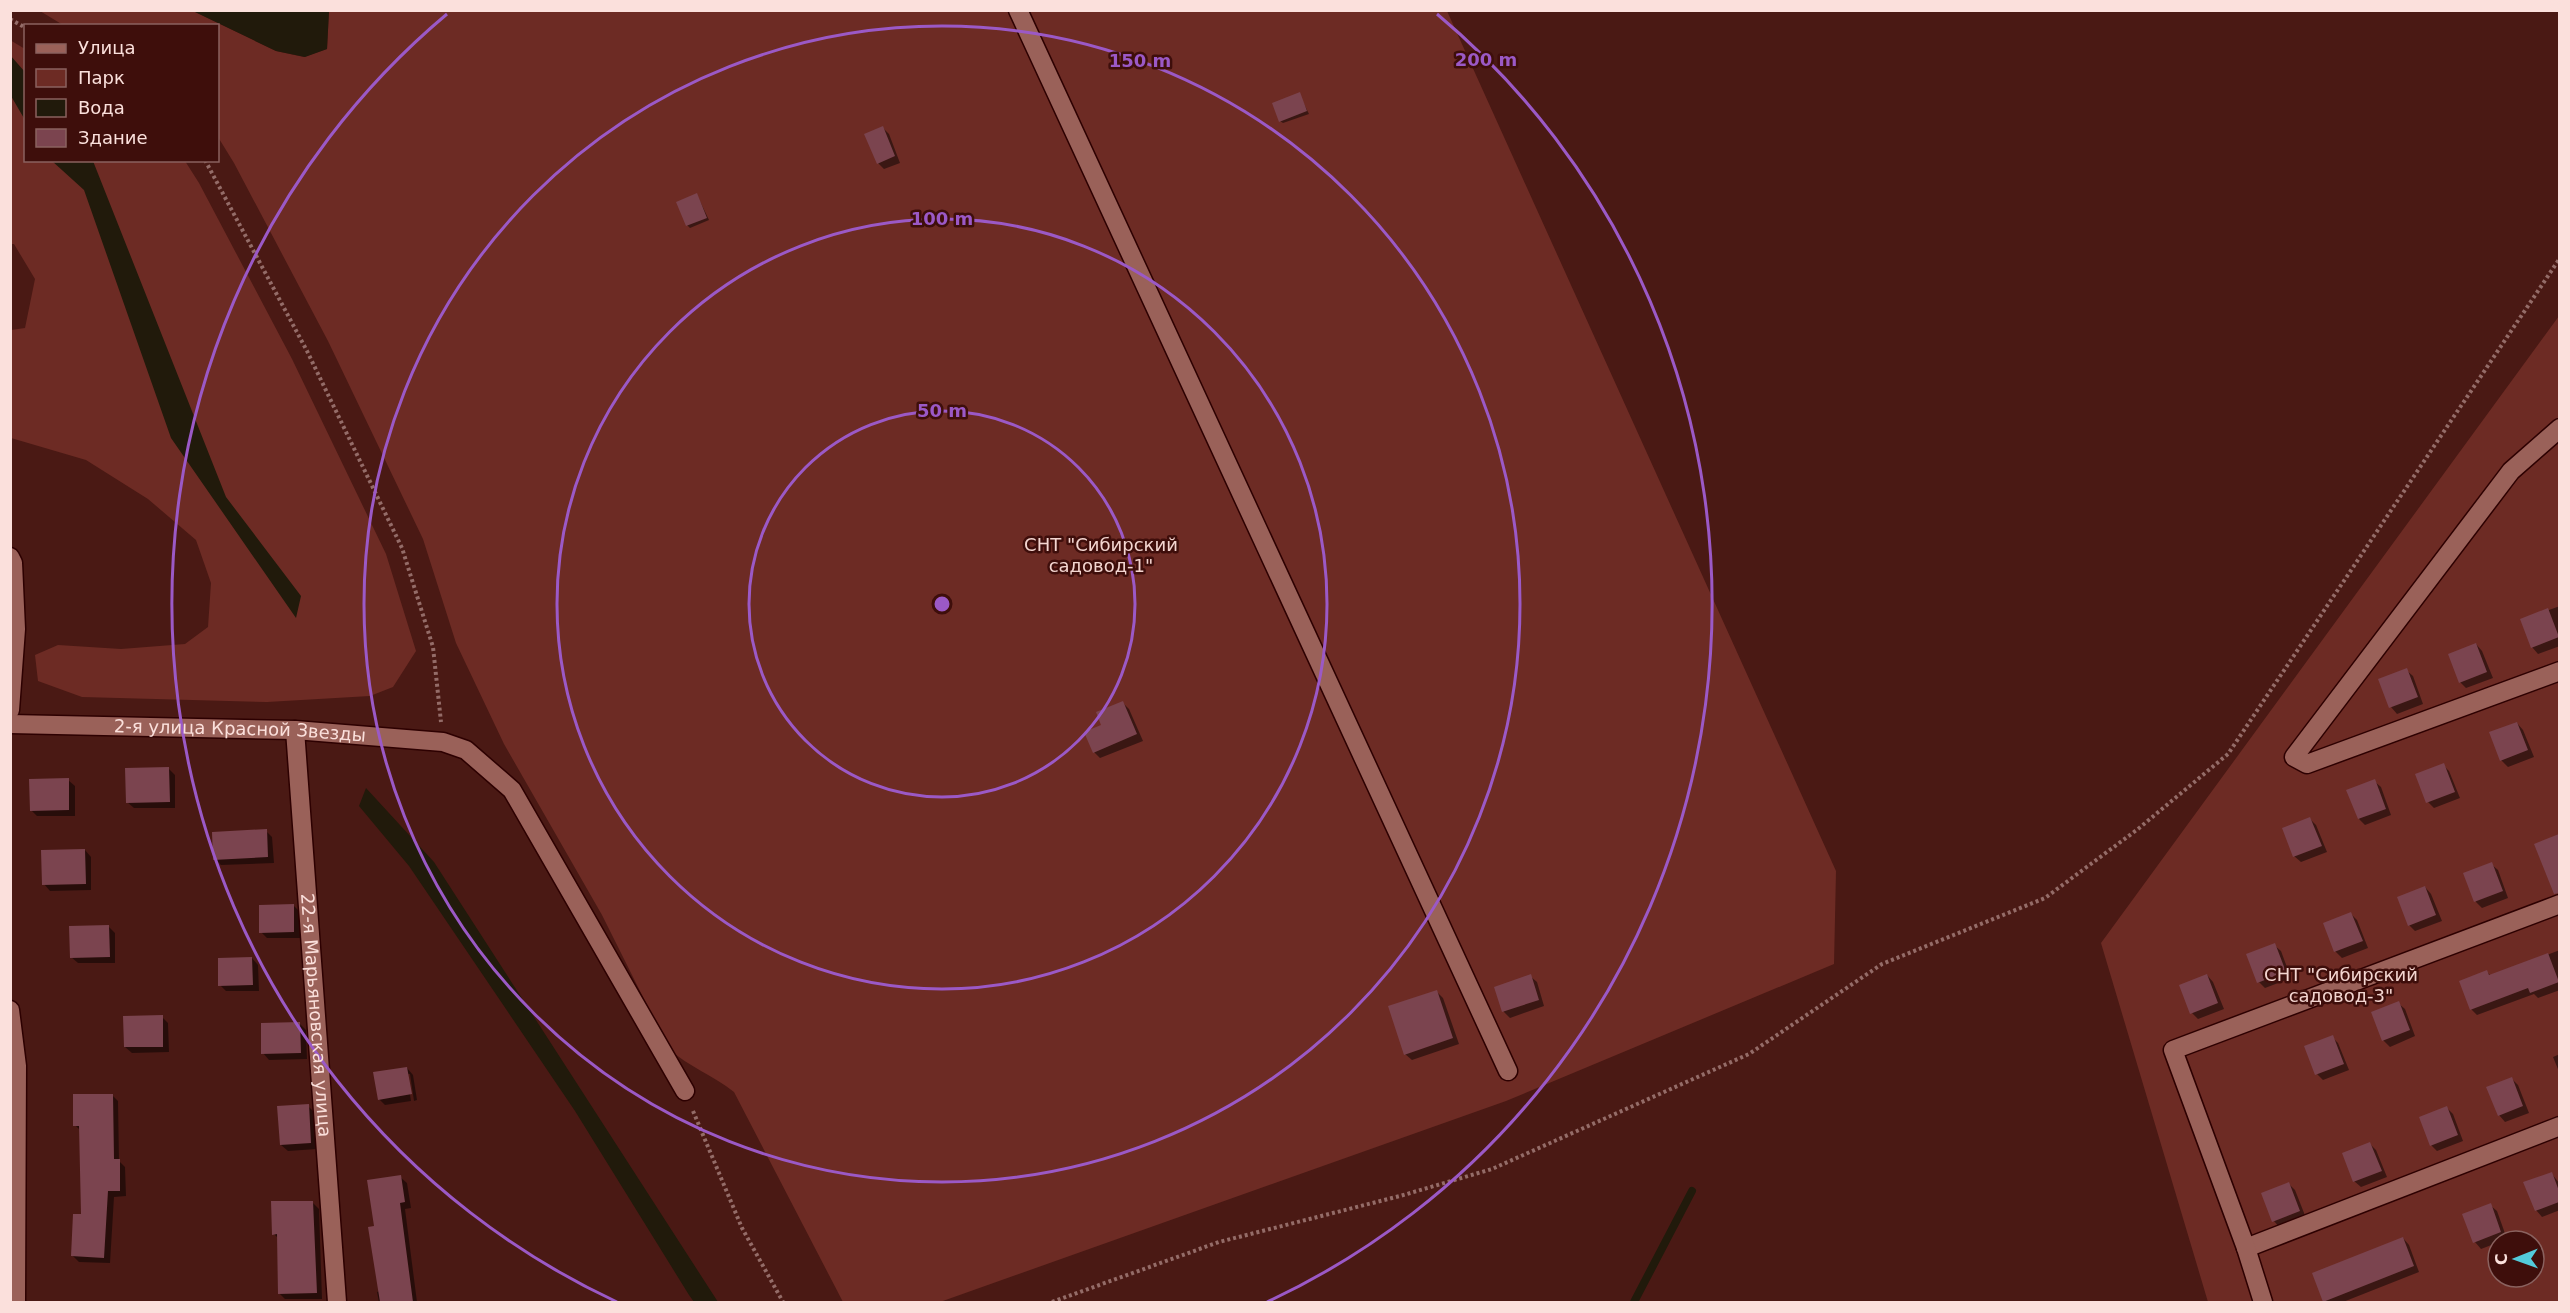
<svg xmlns="http://www.w3.org/2000/svg" width="2570" height="1313" viewBox="0 0 2570 1313" font-family="'DejaVu Sans',sans-serif">
  <style>
    .green { fill: #6d2b24; fill-rule: evenodd }
    .water { fill: #211a0b }
    .shadow { fill: #0007 }
    .lines { fill: none; stroke-linecap: round; stroke-linejoin: round }
    .stream { stroke: #211a0b; stroke-width: 8 }
    .building { fill: #7b444f }
    .minor-casing { stroke: #2d0001; stroke-width: 21 }
    .path { stroke: #946c68; stroke-width: 4; stroke-dasharray: 3 3; stroke-linecap: butt }
    .minor { stroke: #9a6159; stroke-width: 18 }
    .ring { fill: none; stroke: #9b59c6; stroke-width: 3 }
    .labels { text-anchor: middle; stroke-width: 5; stroke-linejoin: round; paint-order: stroke }
    .park-label { font-size: 18px; fill: #f3d5d0; stroke: #3e0e0b }
    .street-label { font-size: 18px; fill: #fbe0dc; stroke: #3e0e0b }
    .centre { fill: #9b59c6; stroke: #3e0e0b; stroke-width: 3 }
    .ring-label { font-size: 18px; text-anchor: middle; font-weight: bold; fill: #9b59c6; stroke: #3e0e0b; stroke-width: 5; stroke-linejoin: round; paint-order: stroke }
  </style>
  <rect width="100%" height="100%" fill="#4a1914"/>
  <path class="green" d="M329,10L1447,11L1836,871L1834,964L1506,1101L940,1302H843L734,1092C713,1075 689,1067 669,1049L602,915L504,744L456,643L423,539L328,341L234,163L218,137V26L63,25L40,11H193L276,51L304,57L327,49Z
    M10,40L25,49L26,160L185,161L199,183L292,359L386,554L416,651L393,687L370,696L267,702L82,697L38,681L35,655L58,645L121,649L185,644L208,627L211,583L196,540L148,499L86,460L11,438V330L25,328L35,279L14,244H11Z
    M2559,316V1302H2208L2101,943ZM2498,1241H2534V1277H2498Z"/>
  <path class="water" d="M193,11H329L327,49L305,57L276,51Z
    M10,55L25,72V120L11,96Z
    M52,161H93L226,497L301,596L296,618L171,438L84,190Z
    M366,788L434,862L718,1302H694L689,1295L575,1111L409,866L359,806Z"/>
  <path class="shadow" d="M1299,94L1309,114L1283,123L1280,121Z
    M883,128L889,134L900,163L884,169L878,163Z
    M697,195L709,220L690,228L687,225Z
    M2560,606V646L2538,654L2532,647L2521,620Z
    M2476,644L2482,651L2493,678L2466,688L2460,682Z
    M2406,670L2413,676L2423,704L2397,714L2391,707Z
    M1123,703L1129,709L1143,741L1100,758L1094,752Z
    M2517,723L2523,730L2534,757L2508,767L2501,760L2491,733Z
    M2443,765L2449,771L2460,798L2434,808L2428,802Z
    M168,768L175,775V808H134L127,802Z
    M68,780L75,786V816H37L31,810Z
    M2374,781L2381,787L2391,815L2365,825L2359,819Z
    M2310,819L2316,825L2327,852L2301,862L2294,856Z
    M266,831L272,837L274,863L221,865L215,859Z
    M2560,836V876L2553,878L2536,845Z
    M85,850L91,857V890L50,891L44,884Z
    M2491,864L2498,870L2508,898L2482,908L2476,902L2465,874Z
    M2425,887L2431,894L2442,921L2415,931L2409,925Z
    M293,905L300,912V938H267L261,932Z
    M2351,914L2357,920L2368,948L2342,958L2335,951Z
    M109,927L115,933V963H78L71,957Z
    M2274,945L2281,951L2291,978L2265,988L2259,982Z
    M2560,950V990L2538,998L2534,994L2477,1015L2471,1009L2487,972L2491,976Z
    M252,958L258,965L259,991H226L220,985Z
    M2207,975L2213,982L2224,1009L2198,1019L2192,1013Z
    M1530,976L1537,982L1544,1006L1510,1018L1504,1012L1496,988Z
    M1436,991L1443,998L1459,1044L1412,1060L1405,1054Z
    M2398,1003L2405,1009L2415,1036L2390,1047L2383,1040Z
    M162,1017L168,1023L169,1052L132,1053L125,1047Z
    M300,1024L306,1030L307,1059L269,1060L263,1053Z
    M2332,1037L2338,1043L2349,1070L2323,1080L2317,1074Z
    M2560,1054V1074L2553,1057Z
    M407,1068L413,1075L417,1100L414,1101L410,1074H407L411,1101L385,1105L379,1099Z
    M2512,1079L2518,1085L2529,1113L2505,1122L2499,1115Z
    M112,1095L118,1101L119,1161L125,1167L126,1196L114,1197L110,1263L79,1262L72,1255L82,1216L81,1131L75,1125Z
    M308,1106L314,1112L317,1149L288,1151L281,1145Z
    M2447,1108L2453,1114L2463,1141L2437,1151L2431,1145Z
    M2370,1144L2376,1150L2387,1177L2361,1187L2354,1181Z
    M2551,1173L2560,1184V1210L2542,1217L2536,1210Z
    M400,1177L407,1183L411,1208L405,1209L417,1302H379L377,1292L380,1291Z
    M2289,1184L2295,1190L2306,1218L2280,1228L2274,1221Z
    M312,1202L319,1209L322,1299H285L279,1293L278,1238L274,1234Z
    M2490,1205L2497,1211L2507,1239L2481,1249L2475,1242Z
    M2403,1238L2409,1245L2419,1272L2343,1302L2324,1301Z"/>
  <g class="lines">
    <path class="stream" d="M1634,1302L1692,1191"/>
  </g>
  <path class="building" d="M1300,92L1307,111L1279,122L1272,103Z
    M883,126L895,156L877,164L864,134Z
    M697,193L707,218L686,226L676,202Z
    M2548,608L2559,637L2531,648L2520,619Z
    M2476,643L2487,672L2459,683L2448,654Z
    M2407,668L2418,697L2389,708L2378,679Z
    M1123,701L1137,734L1093,753L1084,732L1101,725L1096,712Z
    M2517,722L2528,750L2500,761L2489,732Z
    M2444,763L2455,792L2426,803L2415,774Z
    M169,767L170,802L126,803L125,768Z
    M69,778V810L30,811L29,779Z
    M2375,779L2386,809L2358,819L2346,790Z
    M2310,817L2322,846L2293,857L2282,828Z
    M267,829L268,857L213,860L212,832Z
    M2559,834V893L2554,894L2534,844Z
    M85,849L86,884L42,885L41,850Z
    M2492,862L2503,891L2474,902L2463,873Z
    M2425,886L2436,915L2408,926L2397,897Z
    M294,904V932L259,933V905Z
    M2351,912L2363,941L2334,952L2323,923Z
    M109,925L110,957L70,958L69,926Z
    M2275,943L2286,972L2257,983L2246,954Z
    M2548,953L2559,982L2530,993L2528,988L2470,1010L2459,981L2487,970L2489,975Z
    M252,957L253,985L218,986V958Z
    M1531,974L1539,1000L1502,1012L1494,987Z
    M2207,974L2218,1003L2190,1014L2179,985Z
    M1437,990L1453,1038L1404,1055L1388,1006Z
    M2399,1001L2410,1030L2382,1041L2371,1012Z
    M163,1015V1047H124L123,1016Z
    M300,1022L301,1053L261,1054V1023Z
    M2333,1035L2344,1064L2315,1075L2304,1046Z
    M407,1067L412,1094L378,1100L373,1072Z
    M2512,1077L2523,1106L2498,1116L2486,1087Z
    M73,1094H113L114,1159H120V1191H108L104,1258L71,1256L73,1214H81L79,1126H73Z
    M309,1104L311,1143L280,1145L277,1106Z
    M2447,1106L2458,1135L2430,1146L2419,1117Z
    M2370,1142L2382,1171L2353,1182L2342,1153Z
    M2552,1172L2559,1191V1202L2535,1211L2523,1182Z
    M401,1175L405,1202L400,1203L413,1302H380L368,1227L374,1226L367,1180Z
    M2289,1182L2300,1211L2272,1222L2261,1193Z
    M271,1201H313L317,1293L278,1294L277,1234L272,1235Z
    M2491,1203L2501,1232L2473,1243L2462,1214Z
    M2403,1237L2414,1266L2323,1302L2312,1273Z"/>
  <g class="lines">
    <defs>
      <g id="minor">
        <path d="M1018,10L1508,1071"/>
        <path d="M2560,428L2511,471L2294,757L2307,764L2560,671"/>
        <path d="M10,557L13,563L16,629L10,710"/>
        <path id="s1" d="M10,724L295,730L443,742L466,750L512,790L685,1091"/>
        <path id="s2" d="M295,730L337,1302"/>
        <path d="M10,1010L17,1066L16,1302"/>
        <path d="M2246,1248L2560,1126"/>
        <path d="M2263,1302L2246,1248L2173,1050L2560,904"/>
      </g>
    </defs>
    <use href="#minor" class="minor-casing"/>
    <path class="path" d="M10,19L26,28
      M205,160L307,351L402,548L433,647L441,722
      M693,1111L742,1228L783,1302
      M1052,1302L1219,1242L1400,1196L1492,1169L1749,1054L1882,964L2045,898L2138,829L2228,754L2560,258"/>
    <use href="#minor" class="minor"/>
  </g>
  <g class="ring">
    <circle cx="942" cy="604" r="193"/>
    <circle cx="942" cy="604" r="385"/>
    <circle cx="942" cy="604" r="578"/>
    <path d="M617 1302A770 770 0 0 1 447 14M1437 14A770 770 0 0 1 1267 1302"/>
  </g>
  <g class="labels">
    <g class="park-label">
      <text x="1101" y="551">СНТ "Сибирский<tspan x="1101" dy="21">садовод-1"</tspan></text>
      <text x="2341" y="981">СНТ "Сибирский<tspan x="2341" dy="21">садовод-3"</tspan></text>
    </g>
    <g class="street-label">
      <text dy="6" stroke="none"><textPath href="#s1" startOffset="230">2-я улица Красной Звезды</textPath></text>
      <text dy="6" stroke="none"><textPath href="#s2" startOffset="286">22-я Марьяновская улица</textPath></text>
    </g>
  </g>
  <circle cx="942" cy="604" r="9" class="centre"/>
  <g class="ring-label">
    <text x="1486" y="66">200 m</text>
    <text x="1140" y="67">150 m</text>
    <text x="942" y="225">100 m</text>
    <text x="942" y="417">50 m</text>
  </g>
  <rect width="2570" height="1313" fill="none" stroke="#fbe0dc" stroke-width="24"/>
  <rect x="24" y="24" width="195" height="138" fill="#3e0e0b" stroke="#8a625f" stroke-width="1.5"/>
  <rect x="36" y="44" width="30" height="9" fill="#9a6159" stroke="#8a625f" stroke-width="1.5"/>
  <text x="78" y="54" font-size="18" fill="#fbe0dc">Улица</text>
  <rect x="36" y="69" width="30" height="18" fill="#6d2b24" stroke="#8a625f" stroke-width="1.5"/>
  <text x="78" y="84" font-size="18" fill="#fbe0dc">Парк</text>
  <rect x="36" y="99" width="30" height="18" fill="#211a0b" stroke="#8a625f" stroke-width="1.5"/>
  <text x="78" y="114" font-size="18" fill="#fbe0dc">Вода</text>
  <rect x="36" y="129" width="30" height="18" fill="#7b444f" stroke="#8a625f" stroke-width="1.5"/>
  <text x="78" y="144" font-size="18" fill="#fbe0dc">Здание</text>
  <g transform="translate(2516 1259) rotate(269)"><circle r="28" fill="#3e0e0b" stroke="#8a625f" stroke-width="1.5"/>
  <path d="M0-4.5L10 22L0 15L-10 22Z" fill="#53cbdb"/>
  <text y="-9" font-size="16" font-weight="bold" text-anchor="middle" fill="#fbe0dc">С</text>
  </g>
</svg>
